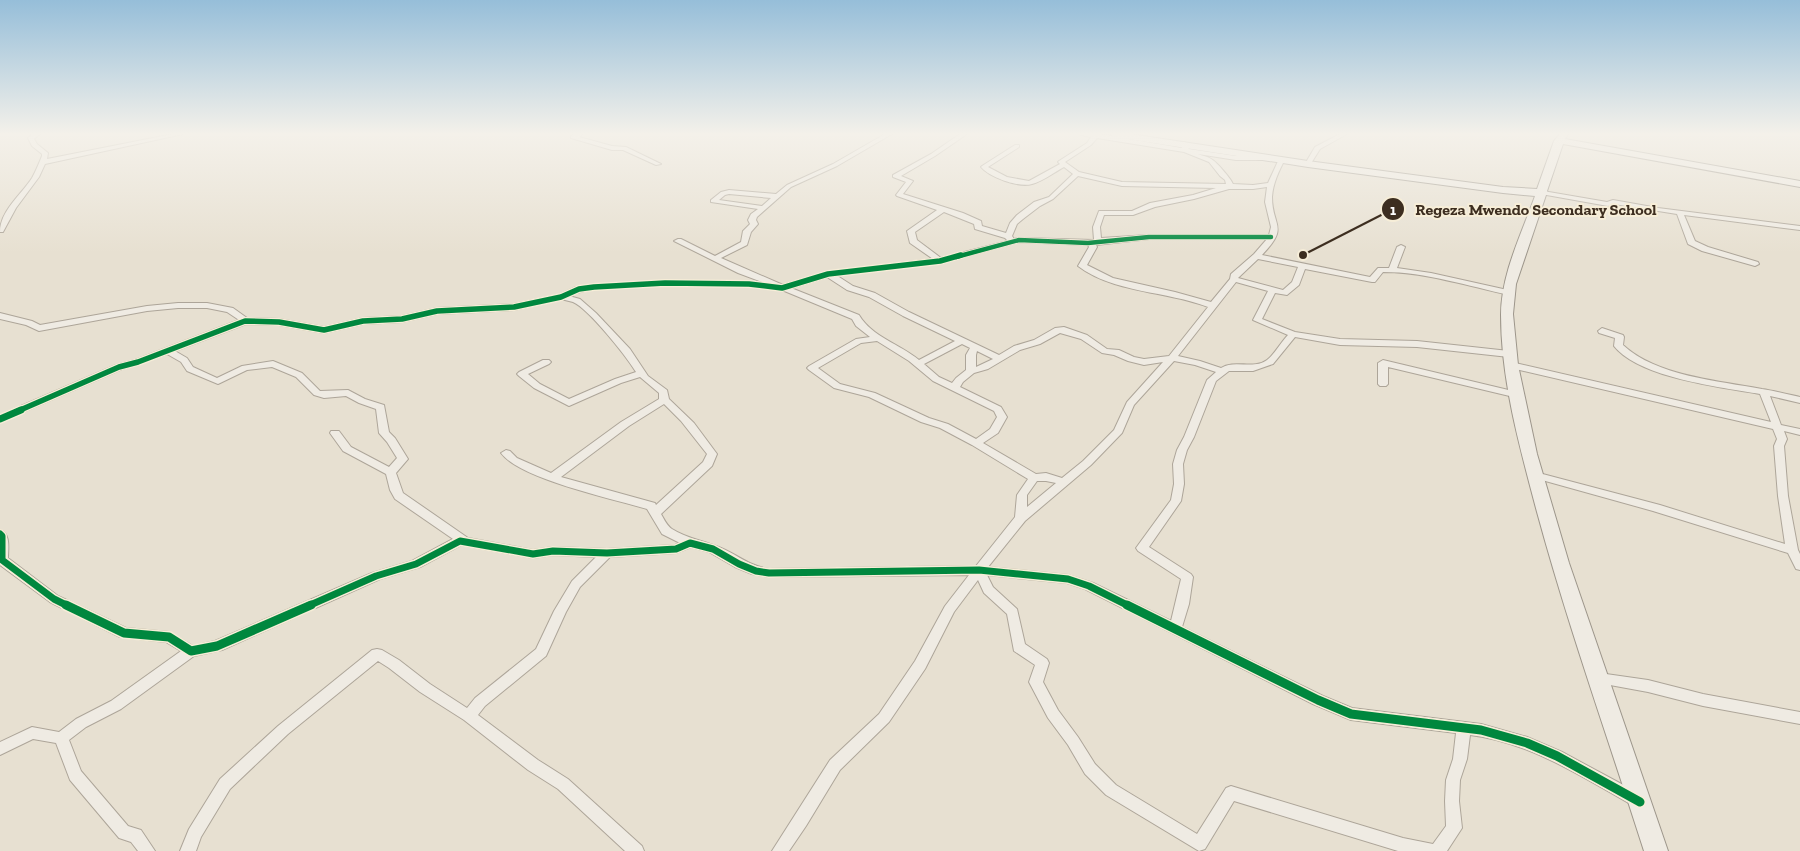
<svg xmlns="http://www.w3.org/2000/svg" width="1800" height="851" viewBox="0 0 1800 851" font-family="'Zilla Slab',serif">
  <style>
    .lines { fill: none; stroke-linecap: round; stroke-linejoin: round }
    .street-casing { stroke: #ada599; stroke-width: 2 }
    .secondary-casing { stroke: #9c958a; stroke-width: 2 }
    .street { fill: #efebe3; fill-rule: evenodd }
    .secondary { fill: #efebe3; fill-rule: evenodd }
    .cycleway-far3-casing { stroke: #f7eed8; stroke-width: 6 }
    .cycleway-far2-casing { stroke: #f7eed8; stroke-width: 8 }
    .cycleway-far1-casing { stroke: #f7eed8; stroke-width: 10 }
    .cycleway-casing { stroke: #f7eed8; stroke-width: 12 }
    .cycleway-far3 { stroke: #00873e; stroke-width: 4.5 }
    .cycleway-far2 { stroke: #00873e; stroke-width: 5.5 }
    .cycleway-far1 { stroke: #00873e; stroke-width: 7 }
    .cycleway { stroke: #00873e; stroke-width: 9 }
    .leader { fill: none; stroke: #3d2e20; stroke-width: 2 }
    .callout-dot { fill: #3d2e20; stroke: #f7eed8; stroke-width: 2 }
    .mark-label { font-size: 15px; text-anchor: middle; font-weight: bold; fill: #fff }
    .callout-label { font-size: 16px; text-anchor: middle; font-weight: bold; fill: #3d2e20; stroke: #f7eed8; stroke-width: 4; stroke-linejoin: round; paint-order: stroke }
  </style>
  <rect width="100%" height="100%" fill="#e7e0d1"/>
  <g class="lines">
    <defs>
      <path id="street" d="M33,134H40L34,139L37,144L48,153L47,159L173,134H183L45,164L39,177L16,208L3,232H0C0,211 21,195 32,178C36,171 39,163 42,156V154L32,146L28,138Z
        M575,134H582L579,137L612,146L626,147L661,164L656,165L623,150H612L571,138V136Z
        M885,134H892L837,166L791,187L757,217L756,220L758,224L751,232L747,245L721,258L783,285L828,272L933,259L910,243L907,231L937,210L897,196L896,195L906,182L893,177V175L931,154L960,134H967L935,156L901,176L913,181L903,194L963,213L981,221L982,226L1006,233L1010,223L1017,215L1034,202L1049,197L1073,174L1064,167C1053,173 1043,181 1032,184C1019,188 989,177 981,167L982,166L1015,145H1019V147L988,167L1007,177L1029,181L1060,164L1058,162L1059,161L1087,143L1091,137L1081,135L1080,134H1100L1182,148L1181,144L1184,142L1186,143L1189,149L1236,156H1272L1275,158L1272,160H1236L1198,154C1203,156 1210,157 1214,161C1219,165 1231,179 1233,184L1253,185L1268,183L1279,159L1284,158L1285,159C1279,171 1273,183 1272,197C1272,227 1290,226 1262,255L1370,277L1378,268H1389L1397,247L1401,245L1405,247L1397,268L1431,273L1512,291L1513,293L1509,295C1468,286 1426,272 1383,272L1375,282H1372L1305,269L1299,285L1287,295L1275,293L1262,319L1295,332L1340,339L1417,341L1509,351L1514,354L1509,357L1417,347L1340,345L1295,337L1273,364L1253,371H1229L1216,381L1194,437L1187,450L1183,464L1184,484L1181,501L1149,547L1191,574L1193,577L1189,604L1182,627L1323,696L1352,708L1481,724L1527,737L1562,752L1642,795L1644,800L1642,805L1637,807L1632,805C1581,776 1529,742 1470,735L1467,759L1460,780L1459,801L1462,828L1447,851H1398L1234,801L1205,849L1199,851L1106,795L1085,774L1068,745L1048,718L1029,682L1035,665L1014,651L1007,614L984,593L978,580L954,612L925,669L889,722L840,770L806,826L789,851H772L830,760L879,714L915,661L945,606L969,575L769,577L752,574L735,567L709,552L691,547L676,553L610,557L580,587L566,612L546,656L485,706L478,715L538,760L568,779L642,846L644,851H625L558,789L528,770L464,720L420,692L389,668L378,661L288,734L230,789L201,837L196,851H180L189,829L220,779L278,726L372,650L377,649L382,650L399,660L430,684L467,708L475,698L536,649L554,611L572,581L596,557L553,555L533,558L461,545L420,567L380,579L222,650L194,656L121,709L86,727L69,740L81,771L128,826L141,830L155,851H138L131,842L119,838L70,780L56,743L33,739L0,755V742L32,727L59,732L76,719L111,701L181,651L166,642L120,637L50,602L0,565V530C11,534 8,548 8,558L58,596L126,628L169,632L193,646L215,641L372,573L412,561L453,539L395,499L390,490L386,474L343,451L330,433L331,431H339L351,447L389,467L397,458L387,442L379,433L376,409L359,403L346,396L324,398L314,395L296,377L272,367L247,370L218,384L187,371L181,362L167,354L122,369L0,422V415L116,365L135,360L239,320L227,312L207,308H178L147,311L39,331L26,325L0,319V313L32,321L40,325L147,306L178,303H207L233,308L247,318L279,319L324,327L363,318L402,316L437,308L514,304L559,295L576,287L594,285L665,281L749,282L765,283L738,273L674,241L678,239H681L715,256L741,242L743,231L750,224L748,220L751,214L758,209L711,202V200L721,192L729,190L776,194L787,185L833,164ZM1097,138L1184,152L1209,162L1220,176L1225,180L1226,184L1122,182L1079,172L1065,162L1091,145ZM1078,176L1122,186L1216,188L1193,195L1150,203L1132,211H1099L1093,227L1094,240L1019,238L1014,239L1012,236L1017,224L1023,219L1040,206L1053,199ZM1267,187L1265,202L1271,227L1269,235H1149L1101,238L1100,227L1104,215H1133L1155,207L1194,199L1229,189H1253ZM729,194L771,198L762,206L719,200L725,195ZM944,212L974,224L975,229L1005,238L1008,241L941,258L917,240L915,232ZM1149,239H1267L1254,254L1231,274L1230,279L1211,302L1175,292L1113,278L1087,265L1097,247L1096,245ZM1019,242L1088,245L1089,247L1078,266C1113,293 1167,291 1208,307L1169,356L1144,359L1134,357L1119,350L1107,349L1087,335L1064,327L1055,328L1034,340L1014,346L999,355L909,312L875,293L853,286L836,275L940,263ZM1258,259L1298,267L1292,282L1283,290L1238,278ZM827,277L847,290L869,297L903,316L955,341L919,360C900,344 872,337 859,315L791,288ZM1236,282L1268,291L1253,320L1288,335C1281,342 1275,354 1267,360C1254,370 1234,359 1221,368L1200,361L1178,356ZM665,285L749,286L782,290L852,319L856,326L870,337L856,339L809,366L807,368L809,370L834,388L869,397L921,422L940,428L972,445L1028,479L1017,495L1015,517L976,566L769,569C746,565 736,553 716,546C701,540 686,538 672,529C667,526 664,519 661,514L712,466L717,454L694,423L669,399L667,390L648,376L630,349L596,313L580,299L569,296C596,284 635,287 665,285ZM561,299C565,300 569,301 573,302C589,309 626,356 636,372L615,379L569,399L540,384L528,374L549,364L551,362L549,360H543L519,372L517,374L519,376L534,388L569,406L621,383L640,377L659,393V399L621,422L551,473L517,458L510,451L506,450L501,453C520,479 614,499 647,509L662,534L680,543L675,545L607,549L553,547L533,550L468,538L403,493L396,473L408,459L395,438L389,432L384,405L365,399L348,390L320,391L302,373L273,361L242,366L217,378L193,367L187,358L175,351L246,324L279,325L324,333L363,324L402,322L437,314L514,310ZM1060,333L1081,339L1102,353L1114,355L1128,361L1144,365L1163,362L1127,402L1114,430L1083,461L1062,478L1046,473L1036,474L983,443L998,433L1007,417L1001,407L960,387L963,382L974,373L988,369L1020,350L1040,344ZM877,341L909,361L933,381L994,411L997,417L990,429L976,439L948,424L929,418L875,393L840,384L818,368L861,343ZM962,344L970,348L966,355V370L956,378L952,383L939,377L924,364ZM977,351L993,359L976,367V355ZM1174,361L1195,365L1216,372L1207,380L1184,437L1177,450L1173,464L1174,484L1171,500L1136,548L1138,551L1181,579L1171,621L1093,583L1068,575L988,567L1025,521L1091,465L1122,433L1134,405ZM664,404L681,421L707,454L703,462L656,505L655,503L561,477L629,426ZM1037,481H1046L1056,483L1027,507V495ZM987,575L1067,583L1085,589L1313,704L1351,720L1456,733L1453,759L1446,780L1445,801L1446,826L1433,844L1403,838L1231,786L1226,788L1197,834L1116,785L1095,764L1078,737L1058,710L1043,682L1049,663L1047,659L1025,644L1017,609L993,587Z
        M1340,134H1347L1320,149L1310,165H1306L1305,164L1315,147Z
        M1543,191L1607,202L1613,200L1658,208L1800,226V230L1684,215L1695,241L1708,247L1758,262L1759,264L1755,266L1702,251L1688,244L1677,214L1614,204L1608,206L1541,194V192Z
        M1602,328L1623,335L1624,337L1623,345C1656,376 1719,381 1762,389C1775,391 1787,394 1800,397V403L1770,396L1781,425L1800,429V435L1784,431L1787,439L1784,446L1788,496L1798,550L1800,554V570L1796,569L1788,553L1653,511L1531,477L1530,475L1535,472L1660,505L1785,544L1778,496L1774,446L1777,439L1773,429L1511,368L1506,365L1511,362L1771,422L1760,394C1720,387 1640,378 1614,346L1615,338L1599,333L1598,331Z
        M1383,360L1521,393L1523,395L1518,398L1388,367V384L1386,386H1380L1378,384V363Z
        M1599,673L1648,680L1703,694L1800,712V724L1703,706L1648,692L1599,683L1594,682L1592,678L1594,674Z"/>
      <path id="secondary" d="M1110,134H1130L1308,161L1503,187L1537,189L1554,141L1560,134H1568L1565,139L1800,181V187L1563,144L1547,191L1548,193L1546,195L1516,284L1513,314L1518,365L1537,454L1569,563L1668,851H1644C1608,738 1568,626 1537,512C1520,448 1501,381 1501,315C1501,274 1522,233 1535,196L1503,193L1308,167L1115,137Z"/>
    </defs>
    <use href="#street" class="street-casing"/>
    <use href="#secondary" class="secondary-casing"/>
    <use href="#street" class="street"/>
    <use href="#secondary" class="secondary"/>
    <defs>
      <path id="cycleway-far3" d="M956,257L1019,240L1088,243L1149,237H1271"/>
      <path id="cycleway-far2" d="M18,411L119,367L138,362L245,321L279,322L324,330L363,321L402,319L437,311L514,307L561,297L579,289L594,287L665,283L749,284L782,288L828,274L940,261L961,255"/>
      <path id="cycleway-far1" d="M0,419L21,410
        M0,534L2,536V560L54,599L68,606
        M308,606L376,576L416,564L460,541L533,554L553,551L607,553L676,549L690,543L713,549L739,564L756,571L769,573L979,570L1068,579L1089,586L1129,606"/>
      <path id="cycleway" d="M66,605L124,633L169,637L191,651L217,646L311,605
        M1127,605L1318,700L1351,714L1481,730L1527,743L1557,756L1640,802"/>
    </defs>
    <use href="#cycleway-far3" class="cycleway-far3-casing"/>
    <use href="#cycleway-far2" class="cycleway-far2-casing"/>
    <use href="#cycleway-far1" class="cycleway-far1-casing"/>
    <use href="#cycleway" class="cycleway-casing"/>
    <use href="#cycleway-far3" class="cycleway-far3"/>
    <use href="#cycleway-far2" class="cycleway-far2"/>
    <use href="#cycleway-far1" class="cycleway-far1"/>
    <use href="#cycleway" class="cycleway"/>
  </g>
  <linearGradient id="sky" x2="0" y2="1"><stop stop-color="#96bed9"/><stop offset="0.53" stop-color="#f4f1ea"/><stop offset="1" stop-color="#f4f1ea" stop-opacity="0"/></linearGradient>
  <rect width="1800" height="253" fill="url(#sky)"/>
  <path class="leader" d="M1303 255L1393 209"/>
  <g class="callout-dot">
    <circle cx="1303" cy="255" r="5"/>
    <circle cx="1393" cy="209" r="12"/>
  </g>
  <g class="mark-label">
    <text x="1393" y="215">1</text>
  </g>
  <g class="callout-label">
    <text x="1536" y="215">Regeza Mwendo Secondary School</text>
  </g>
</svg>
